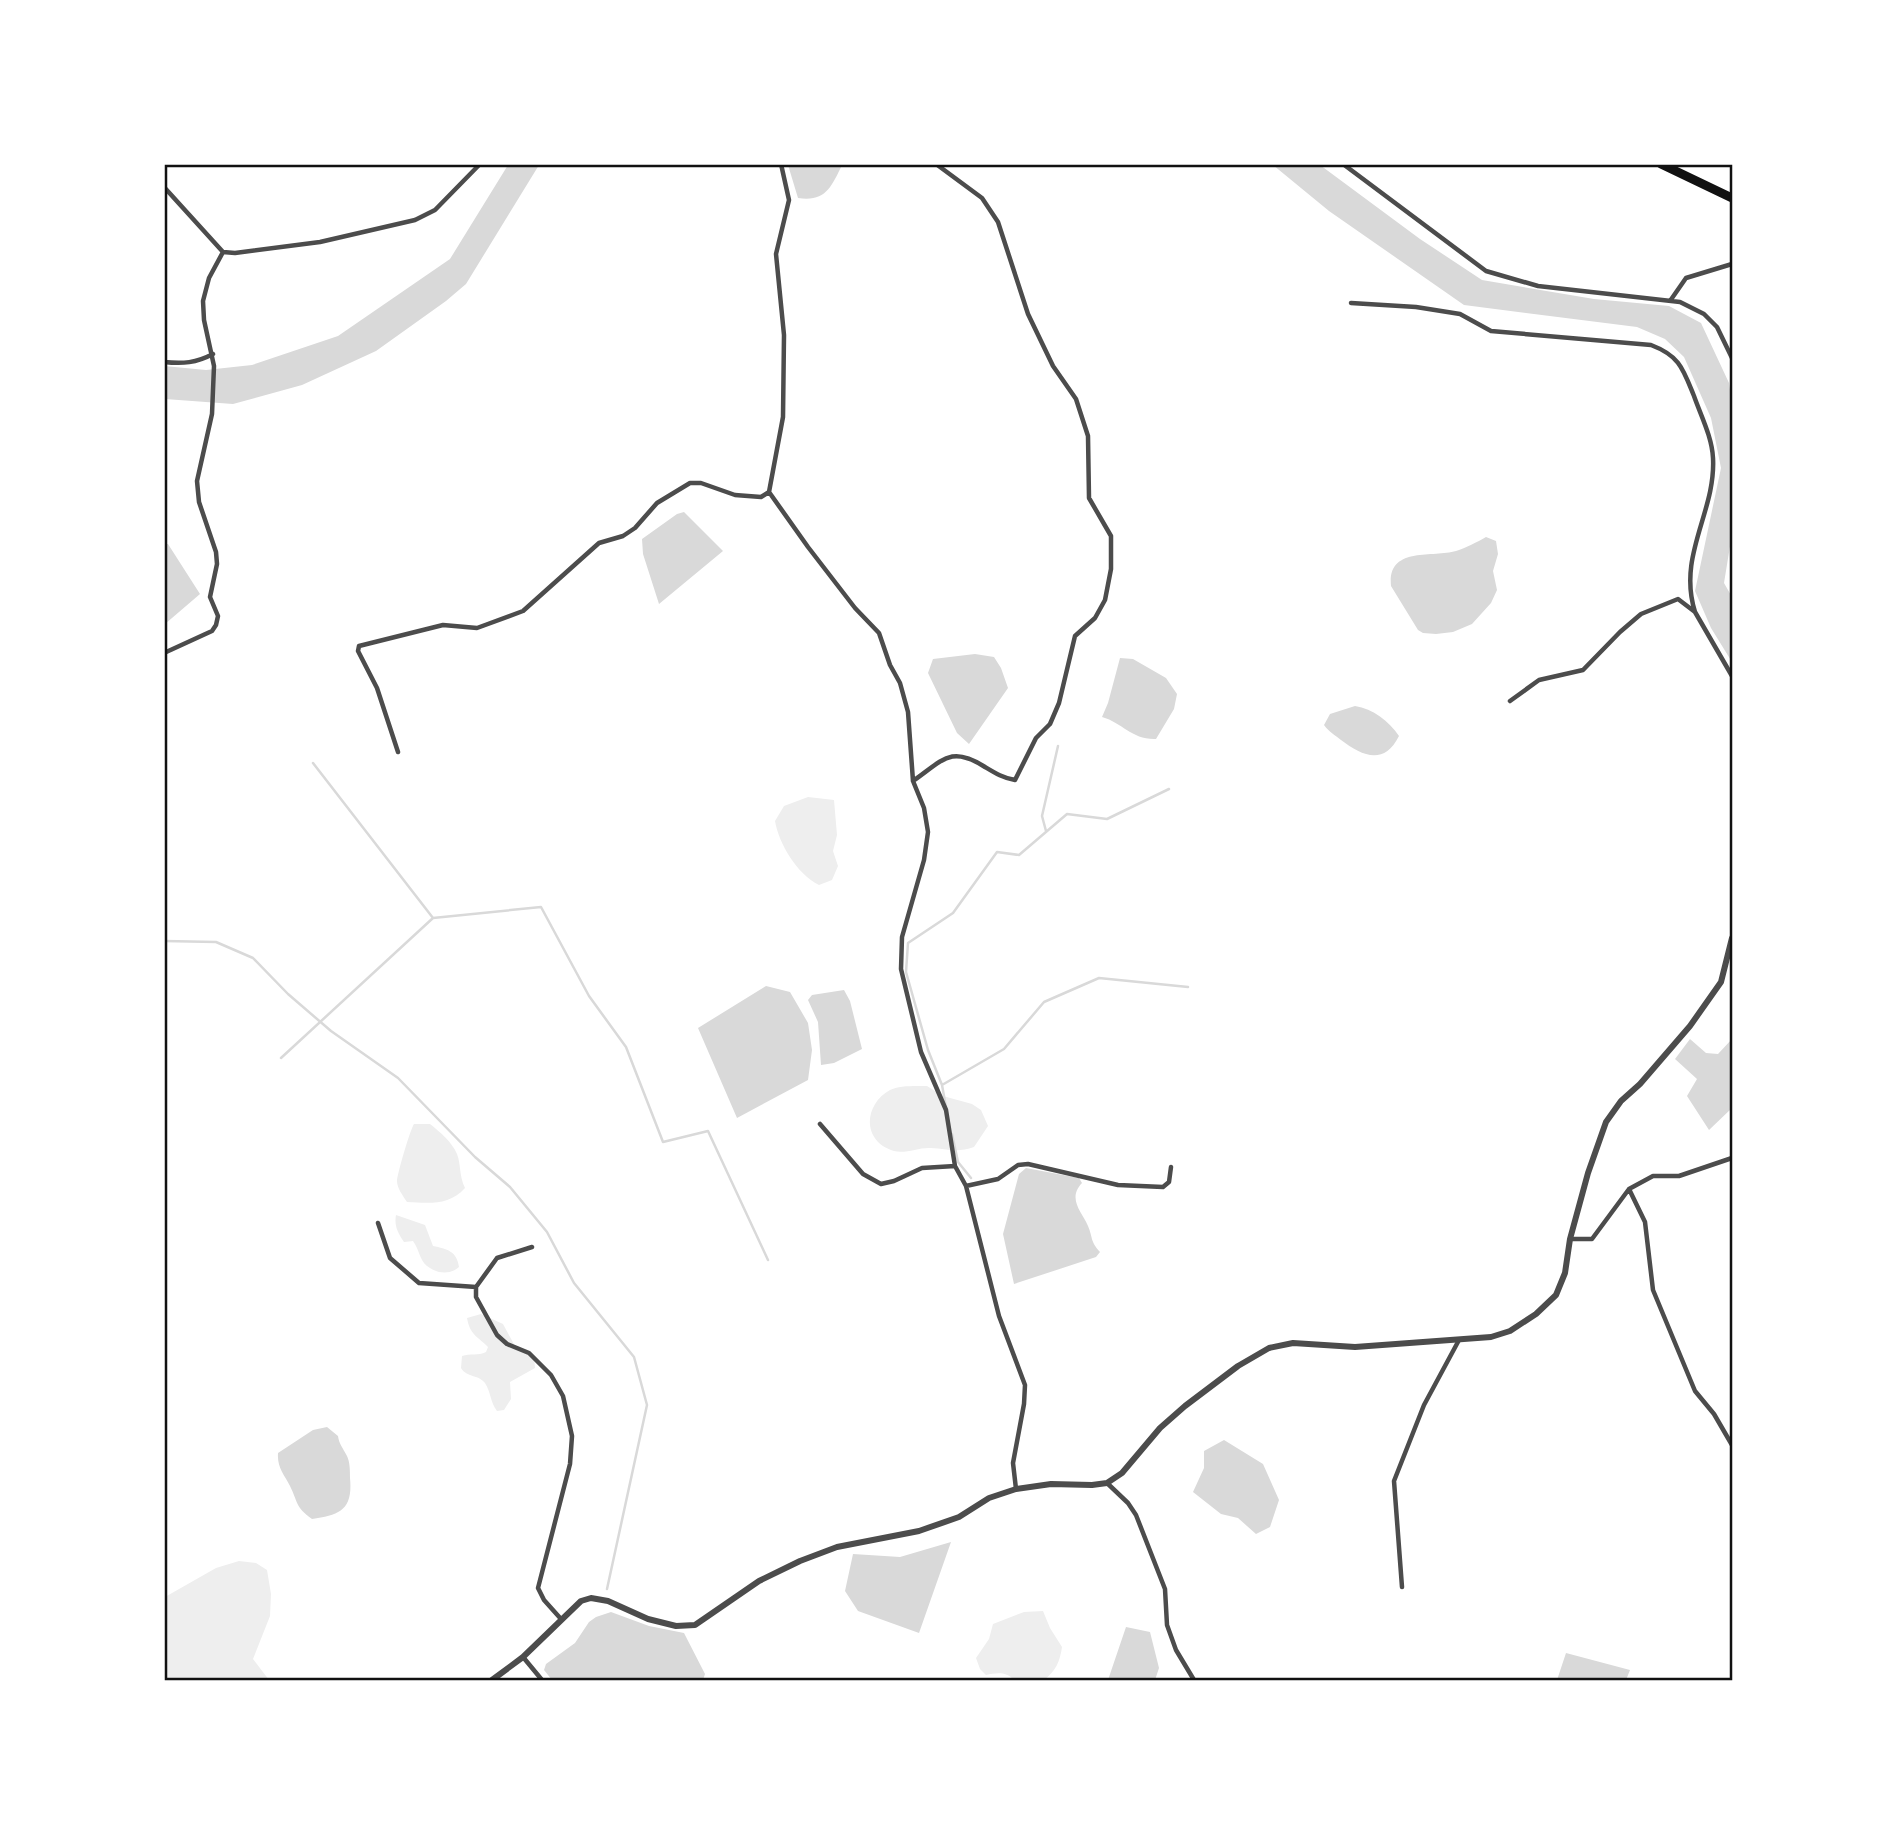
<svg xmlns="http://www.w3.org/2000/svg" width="1897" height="1845" viewBox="0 0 1897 1845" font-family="'Fira Sans Condensed',sans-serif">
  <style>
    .green { fill: #eee }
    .water { fill: #d9d9d9 }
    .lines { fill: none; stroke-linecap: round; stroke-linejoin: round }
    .stream { stroke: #d9d9d9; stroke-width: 2.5 }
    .minor { stroke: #4c4c4c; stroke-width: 4.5 }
    .tertiary { stroke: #4c4c4c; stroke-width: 6 }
    .motorway { stroke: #111; stroke-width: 9 }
    .neatline { fill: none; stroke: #111; stroke-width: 2.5 }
  </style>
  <rect width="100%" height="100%" fill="#fff"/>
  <path class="green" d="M808,797L834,800L837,835L833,851L838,866L832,880L819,885C797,874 779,844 775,821L784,806Z
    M927,1086L943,1096L972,1104L981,1110L988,1126L974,1147C958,1153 947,1149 931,1148C919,1147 906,1154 894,1151C862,1142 863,1105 890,1090C899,1085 917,1086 927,1086Z
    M414,1124H430C440,1132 452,1142 457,1154C461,1164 459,1176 465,1188C449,1206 429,1203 407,1202C403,1196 397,1188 397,1181C397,1175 410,1130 414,1124Z
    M396,1215L425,1225L433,1246C447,1249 457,1251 459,1267C450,1275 437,1274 427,1266C420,1261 419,1249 413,1241L404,1242C398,1233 394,1226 396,1215Z
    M481,1314L503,1324L516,1348L534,1356L535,1368L510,1382L511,1399L504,1410L497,1411C490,1402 491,1392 485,1383C478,1374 467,1378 461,1368L462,1356C470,1353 478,1356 486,1352L488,1347C477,1336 470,1335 467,1318Z
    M239,1561L256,1563L267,1570L271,1594L270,1616L253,1659L269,1680H165V1597L216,1568Z
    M1043,1611L1050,1628L1062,1647C1060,1661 1056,1671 1044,1680H1014C1006,1671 996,1673 986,1675L980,1669L976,1658L989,1639L993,1624L1024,1612Z"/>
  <path class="water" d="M508,165H539L466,284L446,301L376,351L302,385L233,404L165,399L164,366L206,370L252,365L338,336L450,259Z
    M788,165L842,164V165C831,188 825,202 798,198Z
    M1273,165H1320L1420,239L1482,280L1594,299L1669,306L1701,323L1729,383L1732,403V534L1724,583L1732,597V662L1711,628L1695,591L1721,468L1711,418L1684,357L1665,339L1637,327L1464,305L1329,211Z
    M684,512L723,551L659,604L643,554L642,539L677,514Z
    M1486,537L1496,541L1498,554L1493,571L1497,590L1491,603L1472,624L1453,632L1436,634L1423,633L1418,630L1391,586C1387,546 1432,558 1456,551C1466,548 1477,542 1486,537Z
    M165,544H168L200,594L165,624Z
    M975,654L994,657L1001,668L1008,688L969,744L957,733L928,673L933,659Z
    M1120,658L1133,659L1166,678L1177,694L1174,709L1156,739C1132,740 1123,723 1102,717L1108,703Z
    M1355,706C1373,709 1389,721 1399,736C1384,766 1362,756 1341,740C1335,735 1329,732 1324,725L1330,714Z
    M766,986L790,992L808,1023L812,1050L808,1080L737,1118L698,1028Z
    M844,990L850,1001L862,1049L834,1063L821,1065L818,1022L808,1000L812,995Z
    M1690,1039L1706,1053L1718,1054L1732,1039V1108L1709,1130L1687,1096L1697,1079L1675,1059Z
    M1026,1168L1079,1178L1082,1183C1067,1199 1082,1212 1088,1226C1093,1238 1090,1241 1100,1252L1096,1257L1014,1284L1003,1234L1019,1174Z
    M327,1427L338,1436C339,1444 343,1448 347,1456C350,1462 350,1471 350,1478C353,1510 340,1515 312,1519C295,1507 298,1502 290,1486C284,1474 277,1468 278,1453L313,1430Z
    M1224,1440L1263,1464L1279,1500L1270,1527L1256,1534L1238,1518L1221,1514L1193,1492L1204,1468V1451Z
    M951,1542L919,1633L858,1611L845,1591L853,1554L900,1557Z
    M611,1612L649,1626L684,1633L705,1674L703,1680H552L544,1670L546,1664L575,1643L589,1622L596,1617Z
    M1126,1627L1150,1632L1159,1668L1155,1680H1108Z
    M1566,1653L1630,1670L1626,1680H1557Z"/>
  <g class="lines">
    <path class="stream" d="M313,763L433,918
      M1046,831L1042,816L1058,746
      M164,941L216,942L253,958L288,994L331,1031L398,1078L475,1157L510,1187L547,1232L574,1283L634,1357L647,1405L607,1589
      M281,1058L433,918L541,907L589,996L626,1047L663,1142L708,1131L768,1260
      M942,1085L1004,1049L1044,1002L1099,978L1188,987
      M946,1107L942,1085L928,1050L906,972L908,943L953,913L997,852L1019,855L1067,814L1107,819L1169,789
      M952,1134L958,1162L971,1178"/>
    <path class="minor" d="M781,164L789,200L776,254L784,335L783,417L769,492L808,547L855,608L879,633L890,665L900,683L908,712L913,781L924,808L928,832L924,860L902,937L901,969L921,1052L946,1110L955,1166L966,1186L999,1316L1025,1385L1024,1404L1013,1463L1016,1489
      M1343,164L1486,271L1538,286L1680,302L1704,314L1717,327L1732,358
      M164,187L223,252L209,278L203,301L204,320L214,366L212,414L197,481L199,502L216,552L217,564L210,597L218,616L216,625L212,631L164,653
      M223,252L235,253L320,242L415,220L435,210L480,164
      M1670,301L1686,278L1732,264
      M1351,303L1416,307L1460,314L1491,331L1651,345C1680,356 1683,369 1694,396C1701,416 1712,437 1713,458C1716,512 1677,555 1695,612
      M164,362C183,364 196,363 213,354
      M1510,701L1539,680L1583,670L1620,632L1641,614L1678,599L1695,612L1732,676
      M398,752L377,688L358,651L359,646L443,625L477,628L523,611L599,543L623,536L635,528L657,503L690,483H701L735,495L761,497L769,492
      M913,781C943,760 951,745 985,767C995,773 1003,778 1015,780L1036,738L1050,724L1059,703L1075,636L1095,618L1105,600L1111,569V536L1089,498L1088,436L1076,399L1053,366L1028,314L998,222L982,198L936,164
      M820,1124L863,1174L881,1184L894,1181L922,1168L955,1166
      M966,1186L998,1179L1018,1165L1028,1164L1118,1185L1163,1187L1169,1182L1171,1167
      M1629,1189L1645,1222L1653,1290L1695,1391L1714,1414L1732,1445
      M378,1223L390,1258L419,1283L476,1287
      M1570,1239H1592L1629,1189L1653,1176H1679L1732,1158
      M532,1247L497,1258L476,1287V1297L497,1335L507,1344L529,1353L551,1375L563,1396L572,1436L570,1464L538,1588L544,1600L561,1619
      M1107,1483L1128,1503L1136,1515L1165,1589L1167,1625L1176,1650L1194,1680
      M1402,1587L1394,1481L1424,1405L1459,1340
      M523,1657L542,1680"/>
    <path class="tertiary" d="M492,1680L523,1657L581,1601L591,1598L608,1601L648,1619L676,1626L695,1625L759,1581L800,1561L837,1547L919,1531L959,1517L989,1498L1016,1489L1051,1484L1092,1485L1107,1483L1122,1473L1160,1428L1185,1406L1238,1366L1269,1348L1293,1343L1355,1347L1491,1337L1510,1331L1536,1314L1556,1295L1565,1273L1570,1239L1588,1173L1606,1122L1621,1101L1640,1084L1690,1026L1721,982L1732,938"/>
    <path class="motorway" d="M1661,164L1732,198"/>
  </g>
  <rect width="1897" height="1845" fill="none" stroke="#ffffff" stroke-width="332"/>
  <rect x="166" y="166" width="1565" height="1513" class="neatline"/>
</svg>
